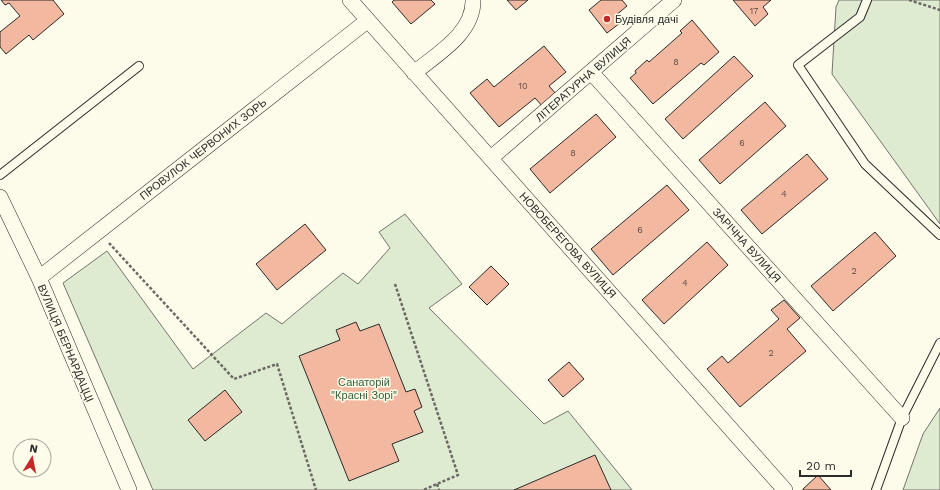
<svg xmlns="http://www.w3.org/2000/svg" width="940" height="490" viewBox="0 0 940 490" font-family="'Work Sans',sans-serif">
  <style>
    .green { fill: #deebd1; stroke: #74746e }
    .building { fill: #f2b8a0; stroke: #2b2b2b }
    .lines { fill: none; stroke-linecap: round; stroke-linejoin: round }
    .lane-casing { stroke: #2b2b2b; stroke-width: 10 }
    .street-casing { stroke: #2b2b2b; stroke-width: 16 }
    .path { stroke: #6a6964; stroke-width: 2.5; stroke-dasharray: 3 2; stroke-linecap: butt }
    .lane { stroke: #fdfbea; stroke-width: 8 }
    .street { stroke: #fdfbea; stroke-width: 15 }
    .poi-dot { fill: #c62828; stroke: #fdfbea; stroke-width: 1.5 }
    .labels { text-anchor: middle; stroke-width: 3; stroke-linejoin: round; paint-order: stroke }
    .number-label { font-size: 9px; fill: #5d4e48 }
    .poi-label { font-size: 11px; fill: #2b2b2b; stroke: #fdfbea; text-anchor: start }
    .street-label { font-size: 11px; fill: #2b2b2b; stroke: #fdfbea }
    .park-label { font-size: 11px; fill: #34623c; stroke: #fdfbea }
  </style>
  <rect width="100%" height="100%" fill="#fdfbea"/>
  <path class="green" d="M839,0H940V224L832,74L836,7Z
    M405,214L462,284L429,308L544,424L568,411L632,490H153L63,283L107,251L193,369L266,313L282,324L343,273L358,284L390,248L379,232Z
    M940,408V490H903L923,434Z"/>
  <path class="building" d="M1,0H53L64,14L33,40L29,35L6,54L0,47V32L20,16L9,3L5,5Z
    M394,0H431L435,4L411,24L392,2Z
    M507,0H528L516,10Z
    M601,0H622L627,6L615,16L620,23L607,33L589,10Z
    M733,0H771L763,7L768,14L755,26Z
    M692,20L719,52L704,65L701,63L653,104L630,78L636,73L635,71L647,60L649,62L682,33L680,31Z
    M544,46L566,72L549,86L557,95L543,107L535,98L499,127L470,93L487,79L494,87Z
    M734,56L753,76L683,139L665,119Z
    M765,102L786,126L720,184L699,160Z
    M596,114L616,137L550,193L530,169Z
    M807,154L828,179L762,234L741,210Z
    M667,185L689,210L613,275L591,249Z
    M305,224L326,250L277,290L256,264Z
    M875,232L896,256L833,311L811,286Z
    M707,242L728,265L664,324L642,300Z
    M491,266L509,284L487,305L469,287Z
    M784,300L800,318L787,329L806,351L740,407L707,369L722,356L728,363L779,319L771,310Z
    M356,322L360,331L379,324L406,392L415,389L422,407L414,411L423,432L392,444L399,461L349,481L299,356L340,340L336,330Z
    M569,362L584,379L563,397L548,380Z
    M225,390L242,412L205,441L188,420Z
    M595,455L611,490H514Z
    M818,475L831,490H803V489Z"/>
  <g class="lines">
    <defs>
      <path id="lane" d="M867,0L860,17L798,65L865,164L940,235
        M0,175L139,66
        M876,490L902,418L940,343"/>
      <path id="street" d="M350,0L785,490
        M591,72L902,418
        M414,73C437,54 474,33 473,0
        M491,158L674,0
        M0,197L39,278L129,490
        M39,278L367,21"/>
    </defs>
    <use href="#lane" class="lane-casing"/>
    <use href="#street" class="street-casing"/>
    <path class="path" d="M909,0L940,10
      M109,243L234,379L277,364L316,490
      M395,284L458,475L423,490
      M437,484L439,490"/>
    <use href="#lane" class="lane"/>
    <use href="#street" class="street"/>
  </g>
  <circle class="poi-dot" cx="607" cy="19" r="4"/>
  <g class="labels">
    <g class="number-label">
      <text x="754" y="14">17</text>
      <text x="676" y="65">8</text>
      <text x="523" y="89">10</text>
      <text x="742" y="146">6</text>
      <text x="573" y="156">8</text>
      <text x="784" y="197">4</text>
      <text x="640" y="233">6</text>
      <text x="854" y="274">2</text>
      <text x="685" y="286">4</text>
      <text x="771" y="356">2</text>
    </g>
    <g class="poi-label">
      <text x="615" y="23">Будівля дачі</text>
    </g>
    <g class="street-label">
      <text transform="translate(583 79) rotate(-41)" y="4">ЛІТЕРАТУРНА ВУЛИЦЯ</text>
      <text transform="translate(203 149) rotate(-38)" y="4">ПРОВУЛОК ЧЕРВОНИХ ЗОРЬ</text>
      <text transform="translate(568 245) rotate(48)" y="4">НОВОБЕРЕГОВА ВУЛИЦЯ</text>
      <text transform="translate(747 245) rotate(48)" y="4">ЗАРІЧНА ВУЛИЦЯ</text>
      <text transform="translate(66 343) rotate(67)" y="4">ВУЛИЦЯ БЕРНАРДАЦЦІ</text>
    </g>
    <g class="park-label">
      <text x="364" y="386">Санаторій<tspan x="364" dy="13">"Красні Зорі"</tspan></text>
    </g>
  </g>
  <g transform="translate(32 458) rotate(10)"><circle r="19" fill="#fdfbea" stroke="#a9a89e"/>
  <path d="M0-3L7 15L0 10L-7 15Z" fill="#c62828"/>
  <text y="-6" font-size="11" font-weight="bold" text-anchor="middle" fill="#2b2b2b">N</text>
  </g>
  <path d="M800 470v6h51v-6" fill="none" stroke="#2b2b2b" stroke-width="2"/>
  <text x="806" y="470" font-size="12" fill="#2b2b2b" stroke="#fdfbea" stroke-width="3" paint-order="stroke">20 m</text>
</svg>
